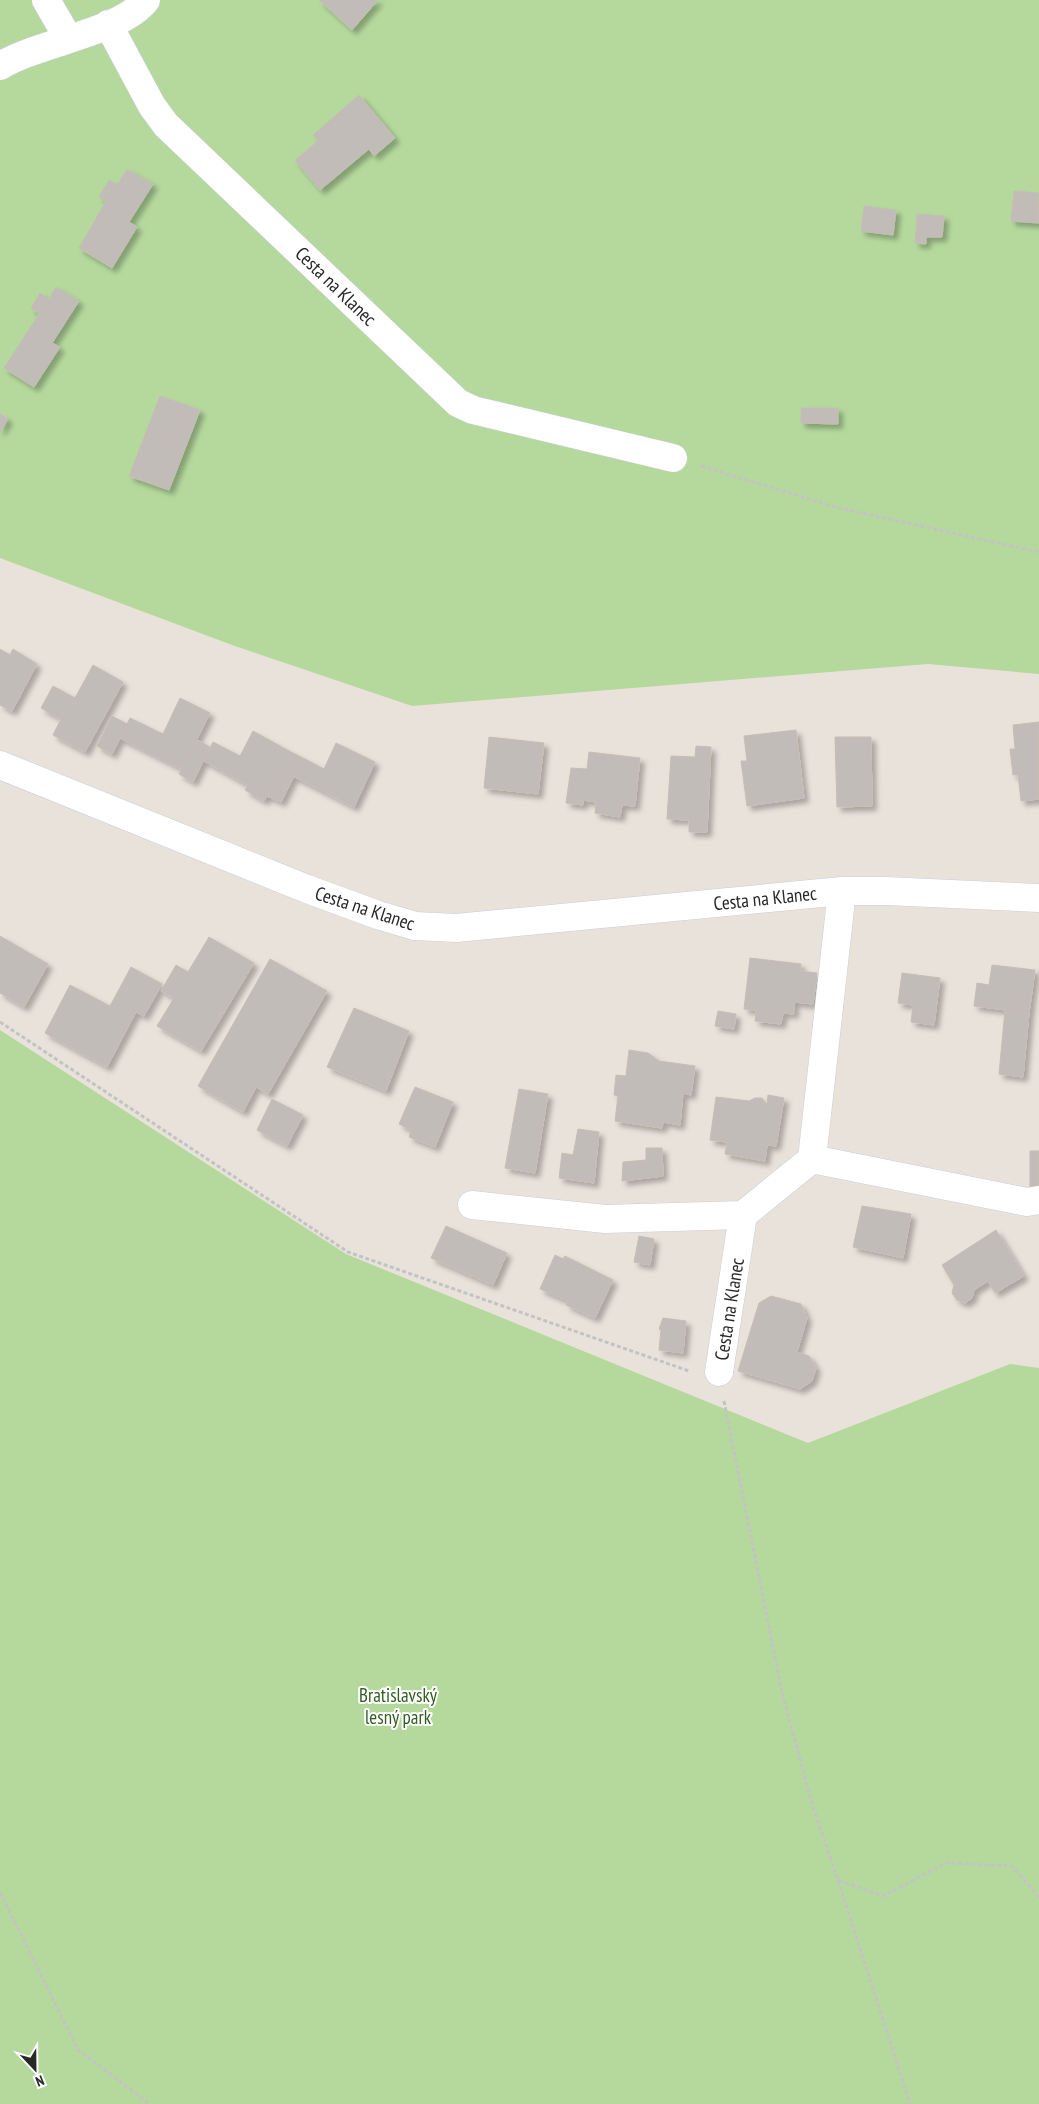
<svg xmlns="http://www.w3.org/2000/svg" width="1039" height="2104" viewBox="0 0 1039 2104" font-family="'PT Sans Narrow',sans-serif">
  <style>
    .green { fill: #b5d99d }
    .building { fill: #c1bcb8; stroke: #c4beb5; filter: url(#shadow) }
    .lines { fill: none; stroke-linecap: round; stroke-linejoin: round }
    .minor-casing { stroke: #cacdd8; stroke-width: 29 }
    .path { stroke: #c3c3c3; stroke-width: 3; stroke-dasharray: 4 2.5; stroke-linecap: butt }
    .minor { stroke: #fff; stroke-width: 28 }
    .labels { text-anchor: middle; stroke-width: 4; stroke-linejoin: round; paint-order: stroke }
    .street-label { font-size: 19px; fill: #282828; stroke: #fff }
    .park-label { font-size: 19px; fill: #305c21; stroke: #fff }
  </style>
  <defs>
    <filter id="shadow"><feDropShadow dx="4.5" dy="4.5" stdDeviation="2.5" flood-color="#0004"/></filter>
  </defs>
  <rect width="100%" height="100%" fill="#e9e2db"/>
  <path class="green" d="M0,0H1039V674L928,664L412,706L232,645L0,558Z
    M0,1030L346,1254L808,1443L1010,1364L1039,1368V2104H0Z"/>
  <path class="building" d="M319,0H378L352,30Z
    M359,95L395,138L374,156L369,149L320,190L295,160L318,141L313,135Z
    M127,169L153,184L129,222L137,227L112,268L79,248L106,201L99,197L109,180L117,185Z
    M1014,191L1039,193V223L1011,221Z
    M864,206L896,210L893,235L861,231Z
    M917,214L944,216L942,237H926V244L915,243Z
    M56,287L79,301L52,343L60,347L34,387L4,368L39,314L31,308L40,293L49,299Z
    M160,396L200,410L169,490L129,476Z
    M801,408H838V424L801,423Z
    M0,414L8,419L0,432Z
    M0,649L10,655L13,649L37,664L12,711L0,705Z
    M93,665L123,682L85,752L53,735L61,719L41,708L53,686L75,698Z
    M180,698L210,713L182,769L120,738L130,718L163,734Z
    M112,716L127,724L112,754L97,746Z
    M1039,722V799L1021,801L1018,774L1013,775L1010,749H1015L1013,725Z
    M796,730L804,798L747,806L741,761H747L744,736Z
    M253,731L291,752L264,801L245,790L248,785L204,761L213,742L240,756Z
    M489,737L544,743L538,794L484,788Z
    M835,737H871L872,806L837,807Z
    M197,740L210,747L193,782L179,774Z
    M336,743L375,762L354,807L293,776L303,758L324,769Z
    M696,746L711,747L707,832H689V820L667,819L671,756L695,757Z
    M291,752L303,758L281,802L267,796Z
    M589,752L640,758L635,806L622,805L620,817L595,813L596,802L583,800V805L566,803L571,768L587,769Z
    M0,936L48,964L24,1007L0,993Z
    M209,937L254,963L201,1051L157,1026L174,998L161,991L176,965L188,972Z
    M750,958L801,964L800,971L817,973L813,1004L794,1002V1014L783,1013L781,1024L755,1021L756,1010L744,1009Z
    M270,959L327,991L268,1094L256,1087L243,1112L198,1086Z
    M992,965L1035,970L1029,1013L974,1006L977,983L989,985Z
    M131,967L162,984L144,1016L136,1012L107,1067L45,1033L70,985L110,1006Z
    M902,973L940,978L934,1025L911,1022L913,1005L898,1003Z
    M354,1008L409,1031L386,1091L327,1067Z
    M1005,1010L1029,1013L1023,1077L999,1074Z
    M718,1011L736,1014L734,1029L715,1026Z
    M629,1050L648,1053L659,1061L695,1066L691,1095L683,1093L680,1125L663,1122L662,1128L615,1121L618,1096L614,1095L616,1075L626,1076Z
    M415,1087L453,1102L435,1147L409,1137L411,1130L399,1124Z
    M519,1089L548,1094L535,1173L505,1168Z
    M768,1095L784,1098L776,1146L767,1145L765,1161L725,1154L727,1142L710,1140L716,1097L749,1101L755,1098H762L767,1105Z
    M272,1099L303,1115L287,1146L257,1130Z
    M578,1129L599,1132L594,1183L559,1178L562,1153L573,1155Z
    M646,1148H662L663,1176L622,1181L623,1162L646,1160Z
    M1030,1151H1039V1190L1030,1189Z
    M862,1206L911,1214L903,1258L853,1247Z
    M446,1226L507,1253L493,1285L431,1258Z
    M996,1230L1024,1276L995,1293L988,1281L974,1290L972,1298L965,1303L957,1300L952,1293L954,1285L942,1265Z
    M639,1236L654,1239L650,1265L634,1262Z
    M555,1255L563,1259L565,1256L613,1280L595,1318L566,1305L568,1301L540,1289Z
    M771,1296L801,1304L807,1318L797,1352L809,1356L816,1368L812,1381L800,1389L738,1371L759,1303Z
    M663,1318L686,1321L683,1353L659,1350L661,1330L659,1329Z"/>
  <g class="lines">
    <defs>
      <path id="minor" d="M46,0L68,38
        M108,24L152,106L166,125L458,403L473,410L673,458
        M0,66C39,42 120,33 146,0
        M0,765L307,889L378,915L415,926L456,928L842,891H886L1039,898
        M812,1159L1027,1202L1039,1200
        M472,1205L605,1219L743,1215
        M719,1372L743,1215L812,1159L842,891"/>
    </defs>
    <use href="#minor" class="minor-casing"/>
    <path class="path" d="M701,466L839,508L1039,552
      M0,1022L348,1252L689,1371
      M724,1401L782,1692L812,1804L838,1880L883,1896L946,1863L1012,1866L1039,1897
      M838,1880L910,2104
      M0,1892L78,2050L150,2104"/>
    <use href="#minor" class="minor"/>
  </g>
  <g class="labels">
    <g class="street-label">
      <text transform="translate(336 286) rotate(44)" y="7">Cesta na Klanec</text>
      <text transform="translate(765 898) rotate(-6)" y="7">Cesta na Klanec</text>
      <text transform="translate(365 908) rotate(18)" y="7">Cesta na Klanec</text>
      <text transform="translate(729 1309) rotate(-81)" y="7">Cesta na Klanec</text>
    </g>
    <g class="park-label">
      <text x="398" y="1702">Bratislavský<tspan x="398" dy="22">lesný park</tspan></text>
    </g>
  </g>
  <g transform="translate(35 2069) rotate(158)" stroke="#ffffff" stroke-width="4" paint-order="stroke">
  <path d="M0-4L9 19L0 12L-9 19Z" fill="#282828"/>
  <text y="-8" font-size="14" font-weight="bold" text-anchor="middle" fill="#282828">N</text>
  </g>
</svg>
